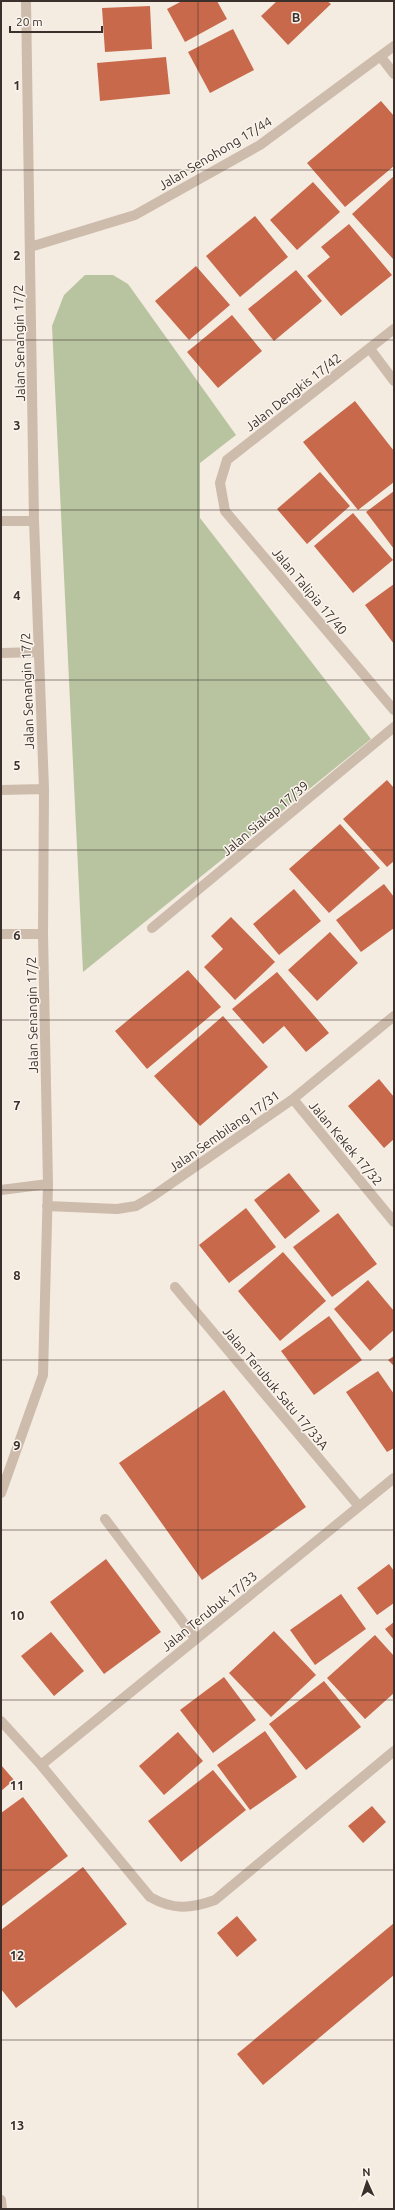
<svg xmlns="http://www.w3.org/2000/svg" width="395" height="2210" viewBox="0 0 395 2210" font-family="Ubuntu,sans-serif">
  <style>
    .green { fill: #b8c4a0 }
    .building { fill: #c8694b }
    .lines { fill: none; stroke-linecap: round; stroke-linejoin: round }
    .minor { stroke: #cdbbac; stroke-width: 10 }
    .grid { fill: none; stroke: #3b302b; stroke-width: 1; stroke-opacity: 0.55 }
    .labels { text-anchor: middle; stroke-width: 3; stroke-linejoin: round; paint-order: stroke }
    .street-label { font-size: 13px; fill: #3b302b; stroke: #fbf5ee }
    .grid-label { font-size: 13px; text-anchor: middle; font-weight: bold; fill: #3b302b; stroke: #fbf5ee; stroke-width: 3; stroke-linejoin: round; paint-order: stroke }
  </style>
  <rect width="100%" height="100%" fill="#f4ebe1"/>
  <path class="green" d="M85,275H113L128,284L236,435L200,463V518L371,739L83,972L52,326L64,295Z"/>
  <path class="building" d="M182,1H217L227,19L185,42L167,9Z
    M277,1H327L331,4L288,45L261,16Z
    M150,6L152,49L105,52L102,8Z
    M233,29L254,70L210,93L188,52Z
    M166,57L170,94L100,101L97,63Z
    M381,101L394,116V166L345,207L307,163Z
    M394,176V260L352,214Z
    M313,182L340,212L297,250L270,220Z
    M255,216L288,257L240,297L206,256Z
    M349,224L392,275L341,316L307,276L330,257L321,247Z
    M196,266L230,305L189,340L155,301Z
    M296,270L322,301L274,341L248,309Z
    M232,315L262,351L218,388L187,352Z
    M355,401L394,451V482L358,510L303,442Z
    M320,472L350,506L307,544L277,509Z
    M394,491V549L366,512Z
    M353,513L393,560L353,593L314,546Z
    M394,584V644L365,605Z
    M387,780L394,788V861L387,867L343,819Z
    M340,824L380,868L329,913L289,869Z
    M384,884L394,897V928L361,952L336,920Z
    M294,889L321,921L279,955L253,924Z
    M231,917L275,962L235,1000L204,967L223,949L211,936Z
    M330,932L358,963L317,1001L288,970Z
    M188,970L221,1007L147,1069L115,1031Z
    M277,972L329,1033L306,1052L284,1026L263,1044L232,1009Z
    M223,1016L268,1067L200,1126L154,1076Z
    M379,1079L394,1097V1139L384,1148L348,1106Z
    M289,1173L320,1211L285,1239L254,1200Z
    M246,1208L276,1247L229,1283L199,1245Z
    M338,1213L377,1264L332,1297L293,1247Z
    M283,1252L326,1301L280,1341L238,1291Z
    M368,1280L394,1311V1330L370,1351L334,1309Z
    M329,1316L362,1360L314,1395L281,1351Z
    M394,1356V1366L388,1360Z
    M378,1371L394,1394V1448L387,1452L346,1392Z
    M224,1390L306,1507L202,1580L119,1463Z
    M106,1559L161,1632L104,1674L50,1602Z
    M389,1564L394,1571V1603L377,1615L357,1588Z
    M341,1594L366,1629L315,1665L290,1630Z
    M394,1622V1640L385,1629Z
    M274,1631L316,1675L271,1717L229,1673Z
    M51,1632L84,1671L54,1696L21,1656Z
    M375,1635L394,1656V1693L365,1719L327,1678Z
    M224,1677L256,1720L213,1753L180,1710Z
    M324,1681L361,1727L306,1770L269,1724Z
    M265,1731L297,1777L250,1810L217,1765Z
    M178,1732L203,1761L164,1795L139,1766Z
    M1,1765L14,1780L1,1791Z
    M213,1770L246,1810L181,1862L148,1821Z
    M23,1797L68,1856L1,1907V1813Z
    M372,1806L386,1822L363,1843L348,1826Z
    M83,1867L127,1924L16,2008L1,1989V1930Z
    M237,1916L257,1940L237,1957L217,1933Z
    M394,1923V1975L263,2085L237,2054Z"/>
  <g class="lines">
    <path class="minor" d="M381,57L394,74
      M30,247L135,215L260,145L394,46
      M394,329L227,460L220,483L225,511L394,710
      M370,349L394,381
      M1,521H34
      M1,653L39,652
      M1,790L44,789
      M152,928L394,727
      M1,934H43
      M293,1099L394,1222
      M1,1190L48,1184
      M47,1206L117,1209L136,1206L153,1196L293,1099L394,1016
      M175,1287L358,1505
      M1,1493L43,1375L48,1184L43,934L44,789L34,521L26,1
      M105,1519L195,1638
      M1,1721L41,1765L150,1897C173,1910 190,1909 215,1900L394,1751
      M41,1765L394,1478
      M1,2200L2,2209"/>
  </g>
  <path class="grid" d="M198,1V2209M1,170H394M1,340H394M1,510H394M1,680H394M1,850H394M1,1020H394M1,1190H394M1,1360H394M1,1530H394M1,1700H394M1,1870H394M1,2040H394"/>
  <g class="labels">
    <g class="street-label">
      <text transform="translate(215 153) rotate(-31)" y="5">Jalan Senohong 17/44</text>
      <text transform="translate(19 343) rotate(-91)" y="5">Jalan Senangin 17/2</text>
      <text transform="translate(293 392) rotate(-38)" y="5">Jalan Dengkis 17/42</text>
      <text transform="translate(310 591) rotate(50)" y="5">Jalan Talipia 17/40</text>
      <text transform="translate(27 691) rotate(-92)" y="5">Jalan Senangin 17/2</text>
      <text transform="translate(265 818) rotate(-40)" y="5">Jalan Siakap 17/39</text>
      <text transform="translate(32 1015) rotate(-91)" y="5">Jalan Senangin 17/2</text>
      <text transform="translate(224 1131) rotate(-35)" y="5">Jalan Sembilang 17/31</text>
      <text transform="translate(346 1143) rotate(50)" y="5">Jalan Kekek 17/32</text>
      <text transform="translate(276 1388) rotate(50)" y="5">Jalan Terubuk Satu 17/33A</text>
      <text transform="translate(209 1611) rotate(-39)" y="5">Jalan Terubuk 17/33</text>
    </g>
  </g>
  <g class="grid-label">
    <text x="296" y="22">B</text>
    <text x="17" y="90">1</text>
    <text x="17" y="260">2</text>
    <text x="17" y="430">3</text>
    <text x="17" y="600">4</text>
    <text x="17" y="770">5</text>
    <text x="17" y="940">6</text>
    <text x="17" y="1110">7</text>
    <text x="17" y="1280">8</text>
    <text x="17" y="1450">9</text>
    <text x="17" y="1620">10</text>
    <text x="17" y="1790">11</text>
    <text x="17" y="1960">12</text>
    <text x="17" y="2130">13</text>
  </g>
  <rect width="395" height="2210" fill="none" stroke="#3b302b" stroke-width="4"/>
  <g transform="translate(367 2182) rotate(357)" stroke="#fbf5ee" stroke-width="3" paint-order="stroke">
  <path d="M0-3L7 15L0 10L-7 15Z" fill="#3b302b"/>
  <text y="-6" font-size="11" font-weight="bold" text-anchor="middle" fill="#3b302b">N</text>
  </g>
  <path d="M10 26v6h92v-6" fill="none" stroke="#3b302b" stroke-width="2"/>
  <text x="16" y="26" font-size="12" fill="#3b302b" stroke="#fbf5ee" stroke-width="3" paint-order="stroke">20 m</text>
</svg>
